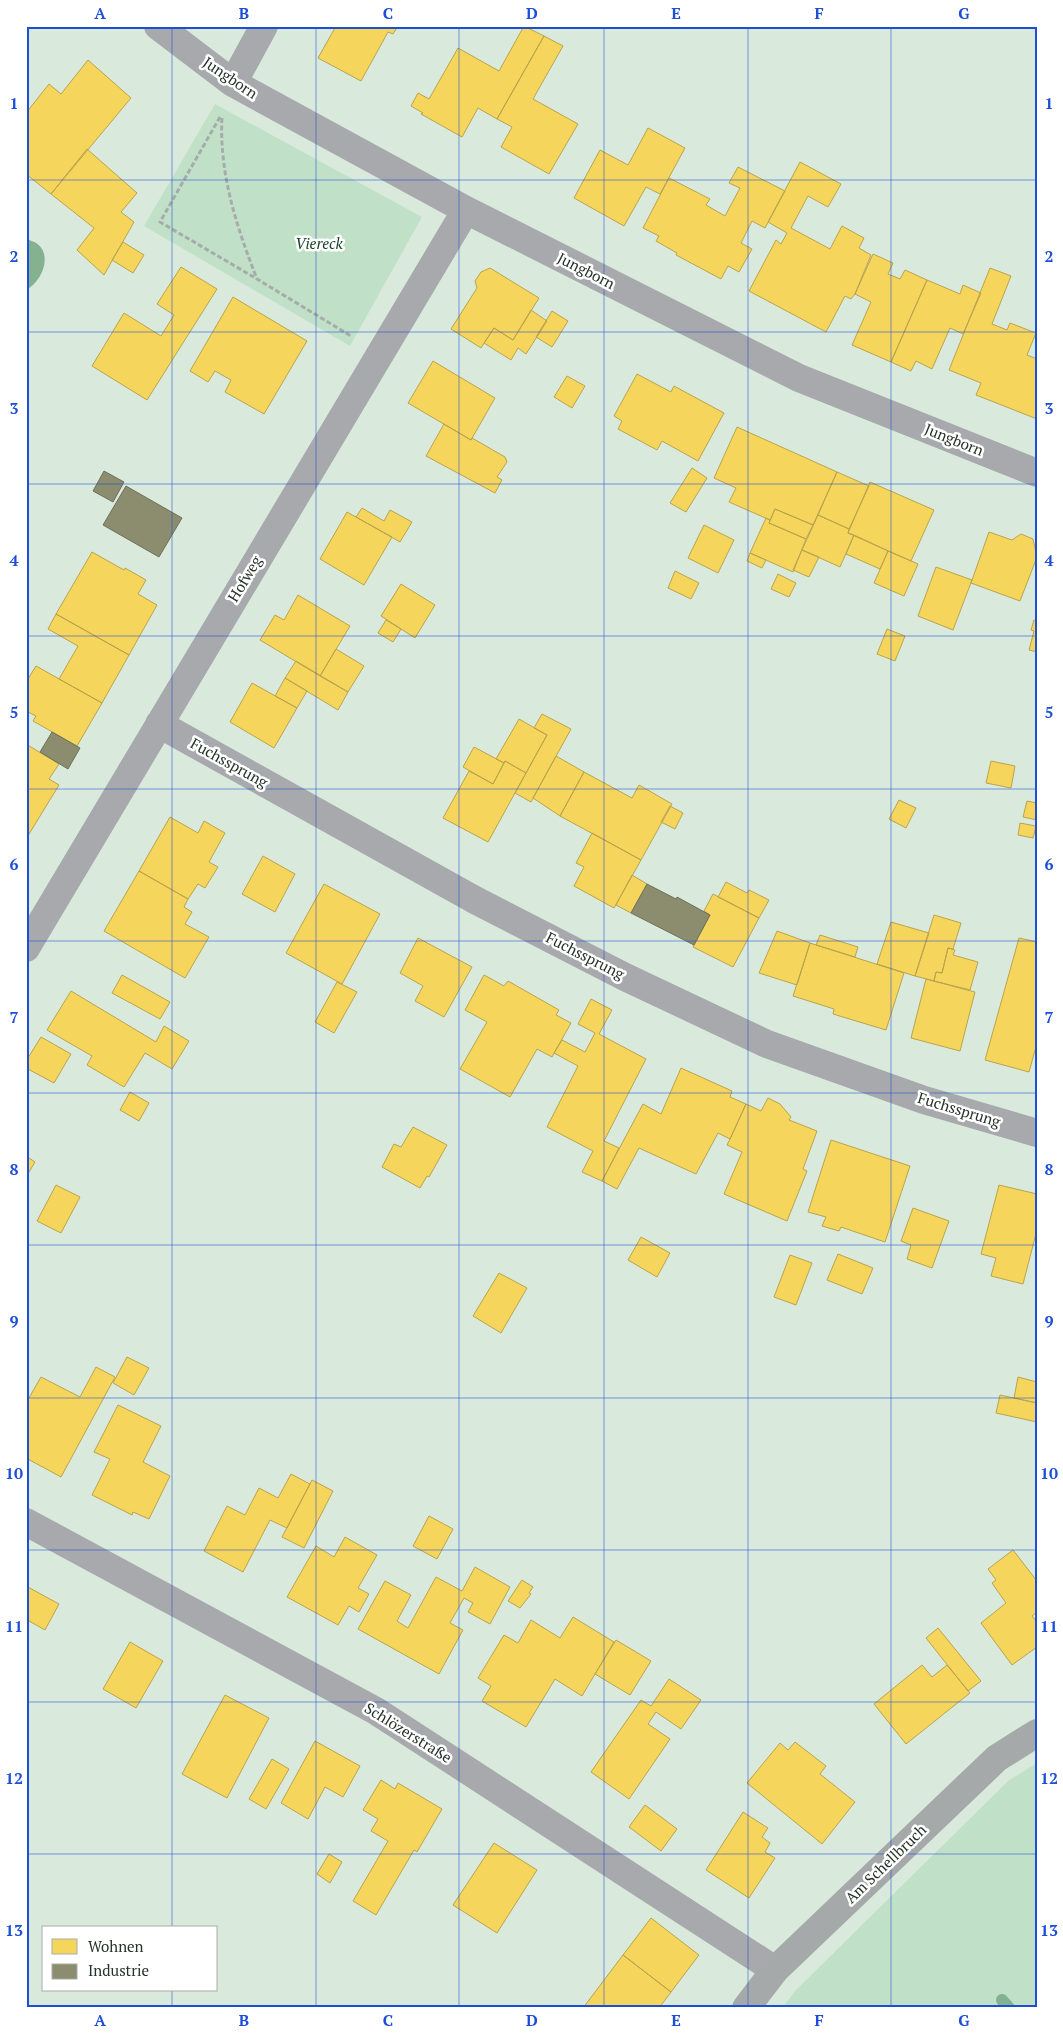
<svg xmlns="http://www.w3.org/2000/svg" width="1063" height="2034" viewBox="0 0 1063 2034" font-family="'PT Serif',serif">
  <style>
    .green { fill: #c1e0c8 }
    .water { fill: #84b290 }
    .homes { fill: #f6d55c; stroke: #b8a44d }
    .industry { fill: #8c8c6e; stroke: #6d7159 }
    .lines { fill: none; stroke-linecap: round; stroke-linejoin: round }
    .stream { stroke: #84b290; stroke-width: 12 }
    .path { stroke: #a6acaa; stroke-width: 3; stroke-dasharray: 5 2.5; stroke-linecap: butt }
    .street { stroke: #a7a9ac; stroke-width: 28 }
    .secondary { stroke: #a5a9a9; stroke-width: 28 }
    .grid { fill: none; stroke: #1d4ed8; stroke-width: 1; stroke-opacity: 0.55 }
    .labels { text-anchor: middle; stroke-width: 5; stroke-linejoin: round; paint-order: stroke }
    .street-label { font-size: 15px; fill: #263329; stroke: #fff }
    .park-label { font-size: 15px; font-style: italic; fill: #184426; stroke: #fff }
    .neatline { fill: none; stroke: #1d4ed8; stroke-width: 2 }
    .grid-label { font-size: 16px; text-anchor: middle; font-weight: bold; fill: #1d4ed8 }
  </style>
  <rect width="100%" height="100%" fill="#d9eadc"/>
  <path class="green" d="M215,104L422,217L350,346L144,226Z
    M1037,1763V2008H782L796,1990L1008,1781Z"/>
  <path class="water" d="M29,240C55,247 45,280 26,290V241Z"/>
  <path class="homes" d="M336,26H398L393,34L388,32L361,81L318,58Z
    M524,26L544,36L497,119L478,108L462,137L421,114L423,113L411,106L418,93L429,99L458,48L499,71Z
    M544,36L563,46L533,99L578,124L549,174L501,147L512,127L497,119Z
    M88,60L131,98L51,194L26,174V113L49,84L61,94Z
    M648,128L685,148L660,194L646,187L624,226L574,198L600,150L628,165Z
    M87,149L137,193L121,212L134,222L104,275L77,250L94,228L51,194Z
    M800,162L841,184L828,207L808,196L791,228L830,249L842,226L864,238L859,248L871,255L855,294L851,299L845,296L826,332L749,291L776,240L781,244L787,233L768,222Z
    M738,167L785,191L765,228L752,221L741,243L752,249L739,272L728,266L721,279L676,255L677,253L656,241L659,236L643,228L669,178L710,199L706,205L725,216L740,188L729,183Z
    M123,242L144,255L133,273L112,260Z
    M873,254L893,263L888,274L900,279L905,270L927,280L891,362L852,345L871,302L855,294Z
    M181,267L217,289L147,400L92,366L124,313L161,336L174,315L157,304Z
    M490,268L539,298L513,340L494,328L481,348L451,329L477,288L475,281L481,272Z
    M990,268L1011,276L992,324L1007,330L1010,323L1036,333L1027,355L1037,359V419L976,395L981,383L949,370Z
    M927,280L960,294L963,285L981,293L963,334L950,328L932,369L916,361L911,371L891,362Z
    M233,297L307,341L264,414L225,392L231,380L215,371L208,382L190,371Z
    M531,310L547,321L526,354L518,348L511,360L484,343L494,328L513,340Z
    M552,311L568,321L552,347L536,337Z
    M433,361L495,398L471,440L408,403Z
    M637,374L671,392L674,386L724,413L698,461L662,441L657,450L618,429L622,421L614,416Z
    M567,376L585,386L572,408L554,397Z
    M444,424L471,440L472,438L505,457L507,462L497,477L502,480L495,493L426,456Z
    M737,427L837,472L813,525L775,509L770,520L729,502L736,488L714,478Z
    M692,468L707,478L686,512L670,503Z
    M837,472L869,486L849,529L818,515Z
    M870,482L934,510L911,561L848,533Z
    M362,508L384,521L390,510L412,522L400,542L356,517Z
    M775,509L813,525L806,539L769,523Z
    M347,512L392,537L364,585L320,559Z
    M818,515L849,529L848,533L854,535L840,567L802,550Z
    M766,518L770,520L769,523L806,539L793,572L750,553Z
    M704,525L734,540L718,573L688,558Z
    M989,532L1012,540L1021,534L1033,539L1037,557L1020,601L971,583Z
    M854,535L888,551L880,569L846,554Z
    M802,550L819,557L809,577L793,570Z
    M888,551L918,564L904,596L874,583Z
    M92,552L124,570L125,568L146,580L138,594L157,605L129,655L56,614Z
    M750,553L766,560L762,568L747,561Z
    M936,567L972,580L953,630L918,616Z
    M675,571L699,583L691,599L668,588Z
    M778,574L796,583L789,597L771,589Z
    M401,584L435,605L415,638L381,616Z
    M298,595L350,626L320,676L260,640L275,615L284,620Z
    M56,614L129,655L102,703L59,679L78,646L48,629Z
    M386,620L401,629L393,642L378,633Z
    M1034,620L1037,621V652L1029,650L1034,631L1031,630Z
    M887,629L905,636L895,661L877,654Z
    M336,649L364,666L348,692L320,676Z
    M296,661L348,692L338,710L285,678Z
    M36,666L102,703L77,746L33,721L36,716L26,711V682Z
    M285,678L307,691L297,708L275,696Z
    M252,683L297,708L274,748L230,722Z
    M542,714L571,729L531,802L515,793L547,735L534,728Z
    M519,719L547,735L526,773L505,761L504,763L496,759Z
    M26,744L59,764L49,779L59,785L26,839Z
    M474,747L504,763L493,784L463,767Z
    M556,756L584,772L560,816L533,798Z
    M505,761L526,773L488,842L443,818L469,771L493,784Z
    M991,761L1015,766L1011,788L986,783Z
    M584,772L632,798L639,785L672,804L641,860L560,816Z
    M899,800L916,808L906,828L889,819Z
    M1027,801L1037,803V820L1023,817Z
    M670,806L683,813L675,829L661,822Z
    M170,817L198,833L204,821L225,833L209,862L218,867L205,888L198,884L188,899L139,871Z
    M1020,823L1036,826L1033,838L1018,835Z
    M592,833L641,860L614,908L574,886L584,867L576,863Z
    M263,856L295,874L275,912L242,894Z
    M139,871L188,899L184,907L192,912L185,924L209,937L185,978L104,931Z
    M632,875L647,884L631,913L616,905Z
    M726,882L747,893L749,890L769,900L759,918L718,897Z
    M324,884L380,914L342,984L286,953Z
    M713,894L759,918L733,967L693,947L710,915L704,911Z
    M934,915L961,923L953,949L948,948L942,973L936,972L934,981L915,976Z
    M891,922L929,933L915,976L877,964Z
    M777,931L810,943L797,985L759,973Z
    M820,935L858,947L855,957L816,945Z
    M418,938L472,967L444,1017L415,1001L423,986L400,973Z
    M1019,938L1037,942V1043L1029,1072L985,1060Z
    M810,943L904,973L886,1030L833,1014L834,1009L793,996Z
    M948,948L955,950L953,955L978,962L970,990L934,981L936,972L942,973Z
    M122,975L170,1002L160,1019L112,993Z
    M484,975L504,986L508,981L559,1010L556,1015L571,1023L552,1057L537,1049L510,1097L460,1069L487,1022L465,1010Z
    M926,979L975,992L960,1051L911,1038Z
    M337,982L357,992L334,1033L315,1022Z
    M71,991L156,1042L164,1026L189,1041L172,1069L145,1053L124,1087L87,1065L92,1056L47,1030Z
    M591,999L612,1010L599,1034L646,1059L604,1141L619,1148L602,1181L582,1172L593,1151L547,1127L578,1066L554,1053L562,1040L585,1052L595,1033L578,1024Z
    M41,1037L71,1054L54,1083L26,1068V1061Z
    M681,1068L732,1091L730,1097L746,1104L730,1139L718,1133L696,1174L639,1148L617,1189L602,1181L643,1104L661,1114Z
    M130,1092L149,1103L139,1121L120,1110Z
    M768,1098L780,1104L791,1117L789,1120L817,1131L803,1169L807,1171L787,1221L724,1194L742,1152L727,1145L730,1139L746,1104L761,1111Z
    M413,1127L447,1145L429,1177L427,1176L420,1188L382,1167L394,1144L401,1147Z
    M831,1140L910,1166L885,1242L841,1227L839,1231L822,1226L826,1217L808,1212Z
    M26,1156L35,1162L26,1177Z
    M56,1185L80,1197L61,1233L37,1221Z
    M999,1185L1037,1194V1230L1023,1284L991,1276L996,1258L981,1254Z
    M913,1208L949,1221L932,1268L907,1259L911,1245L901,1241Z
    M641,1237L670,1253L657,1277L628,1260Z
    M838,1254L873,1268L862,1294L827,1280Z
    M790,1255L812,1263L796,1305L774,1297Z
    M499,1273L527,1288L501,1333L473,1316Z
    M127,1357L149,1368L134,1395L113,1383Z
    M96,1367L115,1377L61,1477L26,1458V1403L41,1377L80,1397Z
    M1018,1377L1037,1382V1403L1014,1398Z
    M1000,1395L1037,1403V1422L996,1413Z
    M118,1405L161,1426L143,1462L170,1476L149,1519L133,1512L132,1515L92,1495L110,1459L94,1452Z
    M291,1474L310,1484L287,1528L270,1520L243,1572L204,1551L227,1506L245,1515L259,1488L278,1498Z
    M312,1480L333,1491L304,1548L282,1537Z
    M429,1516L453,1529L437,1559L413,1546Z
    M345,1537L377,1555L358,1588L369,1594L359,1612L349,1606L338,1625L287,1597L316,1546L334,1557Z
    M1013,1550L1037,1581V1612L1032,1616L1037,1622V1647L1012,1665L981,1623L1006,1603L992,1583L996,1580L988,1569Z
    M475,1567L510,1587L490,1624L468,1612L473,1603L464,1598L450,1623L463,1630L439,1674L358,1629L385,1581L411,1595L397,1621L408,1628L436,1577L462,1591Z
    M522,1580L533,1587L529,1593L531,1594L520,1608L508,1601Z
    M26,1586L59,1604L45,1630L29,1621L26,1625Z
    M573,1617L614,1642L582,1696L555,1679L526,1727L482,1701L491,1686L478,1678L504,1635L518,1643L531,1620L560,1638Z
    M938,1628L981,1681L968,1691L926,1638Z
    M616,1640L651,1661L630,1695L595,1674Z
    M130,1642L163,1661L136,1708L103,1689Z
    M922,1665L932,1677L947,1665L970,1693L906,1744L874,1704Z
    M669,1679L701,1700L681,1729L656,1712L648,1724L670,1739L629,1799L591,1772L641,1700L651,1706Z
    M225,1695L269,1718L227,1798L182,1774Z
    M315,1741L360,1766L343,1797L325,1787L308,1819L281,1803Z
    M795,1742L826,1766L820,1774L855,1802L822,1844L747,1783L780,1743L788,1750Z
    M272,1759L289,1769L266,1809L249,1799Z
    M381,1780L395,1789L398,1783L442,1809L417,1852L414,1850L376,1915L353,1901L388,1841L371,1831L378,1819L363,1810Z
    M645,1805L677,1829L661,1851L629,1827Z
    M743,1812L768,1828L762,1837L770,1843L765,1852L775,1858L749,1898L706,1870Z
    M494,1843L537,1870L497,1933L453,1905Z
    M329,1854L342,1862L330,1883L317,1874Z
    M651,1918L699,1955L671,1992L623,1955Z
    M623,1955L671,1992L659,2008H583Z"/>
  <path class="industry" d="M104,471L124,482L113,502L93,491Z
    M126,486L182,518L159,557L103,525Z
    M52,732L80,748L68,769L40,752Z
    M647,884L676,899L677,897L710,915L694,945L631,913Z"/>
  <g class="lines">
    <path class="stream" d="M1002,2000L1009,2008"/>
    <path class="path" d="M220,117L160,222L257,279
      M222,118C219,174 237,228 257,279L351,336"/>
    <path class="street" d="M158,26L233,83L466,210L799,378L1037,473
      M233,83L264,26
      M159,724L475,900L625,977L767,1044L924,1100L1037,1133
      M26,948L466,210
      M26,1522L376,1711L775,1970"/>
    <path class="secondary" d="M746,2008L775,1970L997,1758L1037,1733"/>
  </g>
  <path class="grid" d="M172,26V1928M316,26V2008M459,26V2008M604,26V2008M748,26V2008M891,26V2008M26,180H1037M26,332H1037M26,484H1037M26,636H1037M26,789H1037M26,941H1037M26,1093H1037M26,1245H1037M26,1398H1037M26,1550H1037M26,1702H1037M26,1854H1037M172,1990V2008"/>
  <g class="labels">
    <g class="street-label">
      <text transform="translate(230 78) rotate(34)" y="5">Jungborn</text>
      <text transform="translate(586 271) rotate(27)" y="5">Jungborn</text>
      <text transform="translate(954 440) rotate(22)" y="5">Jungborn</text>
      <text transform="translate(245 579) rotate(-59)" y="5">Hofweg</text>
      <text transform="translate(229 763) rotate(29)" y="5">Fuchssprung</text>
      <text transform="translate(585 956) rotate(27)" y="5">Fuchssprung</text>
      <text transform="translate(959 1110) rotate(17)" y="5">Fuchssprung</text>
      <text transform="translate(408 1733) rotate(32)" y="5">Schlözerstraße</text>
      <text transform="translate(886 1864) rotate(-44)" y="5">Am Schellbruch</text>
    </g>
    <g class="park-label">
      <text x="319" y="249">Viereck</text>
    </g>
  </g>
  <rect width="1063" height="2034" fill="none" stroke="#ffffff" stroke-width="55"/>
  <rect x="42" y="1926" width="175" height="65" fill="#ffffff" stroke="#a8ada9"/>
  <rect x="52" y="1939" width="25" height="15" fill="#f6d55c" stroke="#a8ada9"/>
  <text x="88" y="1952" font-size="15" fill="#263329">Wohnen</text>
  <rect x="52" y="1964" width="25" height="15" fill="#8c8c6e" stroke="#a8ada9"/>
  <text x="88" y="1976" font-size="15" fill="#263329">Industrie</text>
  <rect x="28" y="28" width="1008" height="1978" class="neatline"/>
  <g class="grid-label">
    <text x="100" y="19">A</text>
    <text x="244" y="19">B</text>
    <text x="388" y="19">C</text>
    <text x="532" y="19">D</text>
    <text x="676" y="19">E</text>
    <text x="819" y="19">F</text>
    <text x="964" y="19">G</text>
    <text x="14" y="109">1</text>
    <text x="1049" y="109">1</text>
    <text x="14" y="262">2</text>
    <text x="1049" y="262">2</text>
    <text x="14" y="414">3</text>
    <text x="1049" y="414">3</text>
    <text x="14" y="566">4</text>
    <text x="1049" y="566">4</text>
    <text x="14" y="718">5</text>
    <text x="1049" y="718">5</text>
    <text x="14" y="870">6</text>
    <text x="1049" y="870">6</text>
    <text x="14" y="1023">7</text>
    <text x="1049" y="1023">7</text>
    <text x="14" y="1175">8</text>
    <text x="1049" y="1175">8</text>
    <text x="14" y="1327">9</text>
    <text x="1049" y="1327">9</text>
    <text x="14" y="1479">10</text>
    <text x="1049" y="1479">10</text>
    <text x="14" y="1632">11</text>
    <text x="1049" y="1632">11</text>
    <text x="14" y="1784">12</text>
    <text x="1049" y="1784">12</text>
    <text x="14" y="1936">13</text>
    <text x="1049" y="1936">13</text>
    <text x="100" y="2026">A</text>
    <text x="244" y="2026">B</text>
    <text x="388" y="2026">C</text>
    <text x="532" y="2026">D</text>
    <text x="676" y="2026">E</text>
    <text x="819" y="2026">F</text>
    <text x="964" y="2026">G</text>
  </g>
</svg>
